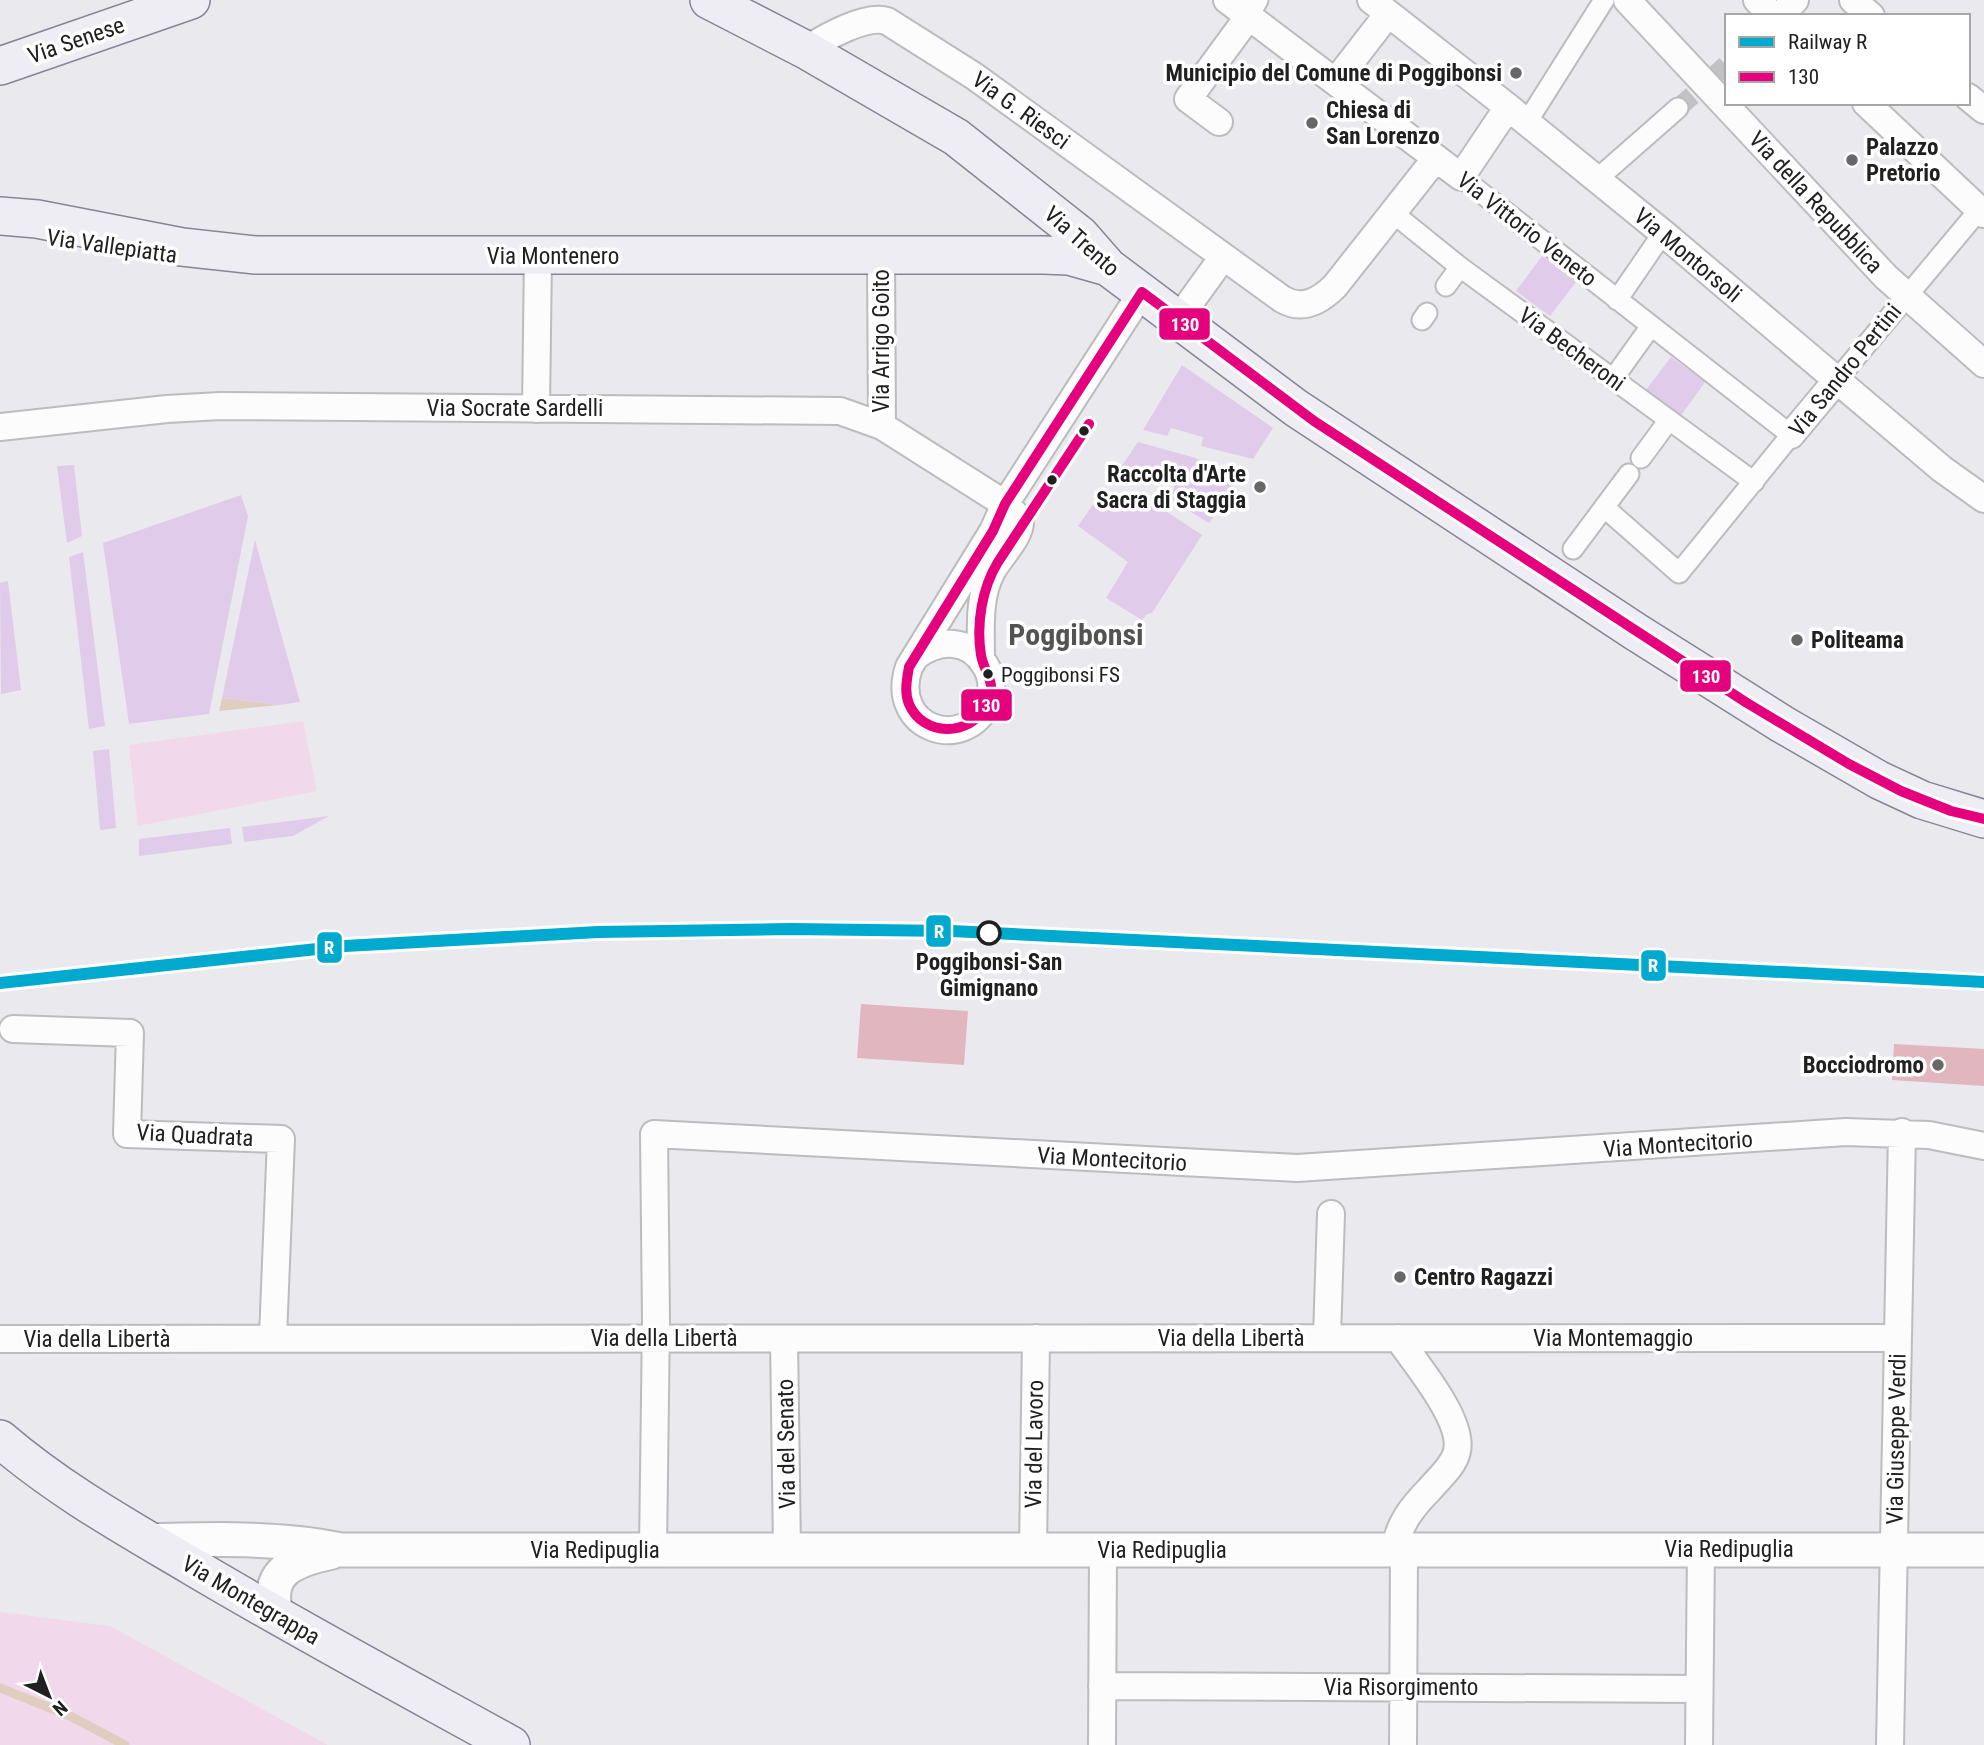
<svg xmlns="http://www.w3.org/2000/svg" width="1984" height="1745" viewBox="0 0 1984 1745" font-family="'Roboto Condensed',sans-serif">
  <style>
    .grass { fill: #e0cbea }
    .park { fill: #f1d8eb }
    .pitch { fill: #e1b6bf }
    .water { fill: #dfcdc0 }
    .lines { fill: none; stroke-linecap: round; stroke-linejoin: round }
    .stream { stroke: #dfcdc0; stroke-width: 9 }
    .pedestrian-tunnel { stroke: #c2c2c5; stroke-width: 19; stroke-dasharray: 19 10; stroke-linecap: butt }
    .pedestrian-casing { stroke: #bcbcbe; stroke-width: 23 }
    .minor-casing { stroke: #bcbcbe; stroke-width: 30 }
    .tertiary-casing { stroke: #bcbcbe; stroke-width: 37 }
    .secondary-casing { stroke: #898397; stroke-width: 40 }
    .pedestrian { stroke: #fcfcfc; stroke-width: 19 }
    .minor { stroke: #fcfcfc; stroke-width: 26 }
    .tertiary { stroke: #fcfcfc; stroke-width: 33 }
    .secondary { stroke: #eeedf3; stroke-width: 37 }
    .bus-1-casing { stroke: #fff; stroke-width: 16 }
    .bus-1 { stroke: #e5007d; stroke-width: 10 }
    .rail-1-casing { stroke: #fff; stroke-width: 18 }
    .rail-1 { stroke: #00a9ce; stroke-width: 12 }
    .poi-dot { fill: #676768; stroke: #fff; stroke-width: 2.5 }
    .bus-dot { fill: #202020; stroke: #fff; stroke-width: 2.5 }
    .stop-dot { fill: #fff; stroke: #202020; stroke-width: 3.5 }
    .labels { text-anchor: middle; stroke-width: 7; stroke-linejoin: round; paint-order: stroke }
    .bus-label { font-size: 21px; fill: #202020; stroke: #fff; text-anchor: start }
    .street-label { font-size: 23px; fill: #202020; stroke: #fff }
    .poi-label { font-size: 23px; font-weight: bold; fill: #202020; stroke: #fff; text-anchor: start }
    .stop-label { font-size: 23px; font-weight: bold; fill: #202020; stroke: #fff }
    .district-label { font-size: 30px; font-weight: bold; fill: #535353; stroke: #fff }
    .line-badge { stroke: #fff; stroke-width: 2.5 }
    .badge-label { font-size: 19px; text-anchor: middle; font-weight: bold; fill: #fff }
  </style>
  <rect width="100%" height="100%" fill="#eaeaee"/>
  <path class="grass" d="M1542,256L1576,282L1550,316L1516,291Z
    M1671,357L1705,382L1680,417L1645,391Z
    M1182,365L1273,428L1253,459L1201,446L1203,437L1171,428L1167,436L1143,430Z
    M1138,442L1196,458L1235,485L1209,523L1171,500L1175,484L1117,473Z
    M74,465L82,536L67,543L57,466Z
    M241,495L248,516L209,714L129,724L103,543Z
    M1099,496L1164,510L1202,535L1152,613L1147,614L1142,620L1106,598L1128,562L1078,526Z
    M255,540L300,702L279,705L222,698Z
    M83,552L105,726L89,729L69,557Z
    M8,581L21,690L1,694L0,583Z
    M109,749L116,828L100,830L93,751Z
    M329,816L293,836L244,842L242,827Z
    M230,828L232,844L139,856V839Z"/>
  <path class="park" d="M303,721L317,791L138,826L129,745Z
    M0,1612L110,1626L328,1745H0Z"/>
  <path class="pitch" d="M861,1004L968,1011L964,1065L857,1058Z
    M1894,1044L1984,1049V1086L1892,1080Z"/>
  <path class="water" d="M222,698L279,705L219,711Z"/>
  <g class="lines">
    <path class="stream" d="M0,1688L70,1716L125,1745"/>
    <path class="pedestrian-tunnel" d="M1712,78L1727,64
      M1678,108L1701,88"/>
    <defs>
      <path id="pedestrian" d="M1249,16L1258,0
        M1527,122L1604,0
        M1461,177L1791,435L1679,573L1604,507
        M1596,180L1678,108
        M1393,213L1460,267L1754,482
        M1446,286L1460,267
        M1617,300L1663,233
        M1422,320L1427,313
        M1613,379L1651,326
        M1836,381L1979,210
        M1641,458L1669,420
        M1573,549L1629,474"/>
      <path id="minor" d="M1227,0L1461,177L1508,107
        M1371,0L1508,107L1663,233L1942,469L1984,499
        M1627,0L1886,277L1984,364
        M1757,0L1773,16
        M1853,0L1871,16
        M1780,16L1795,0
        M806,50C824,38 866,14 887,21L974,76L1282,299C1302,311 1320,301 1335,286L1436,158
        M1336,81L1388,14
        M1968,97L1984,110
        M1866,103L1984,214
        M1219,122L1188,99L1249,16
        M881,256L882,426
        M1179,318L1223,257
        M536,409L538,256
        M0,427L167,409L220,406L840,411L882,426L1005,504L1020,519C1022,536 1000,556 992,571C978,597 981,629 981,658
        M1791,435L1836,381
        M916,656C939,639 969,638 985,665C992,676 993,690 988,702C966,754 888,729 909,667L993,531L1005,504L1142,292
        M13,1029L130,1033L127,1134L281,1139L273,1337
        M1327,1337L1331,1214
        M0,1339L1898,1338
        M784,1339L787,1550
        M653,1550L656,1321L654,1134L1297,1168L1846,1132L1929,1135L1984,1146
        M1033,1550L1036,1338
        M1395,1550C1398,1525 1412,1507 1429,1490C1439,1478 1454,1466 1457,1451C1464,1420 1415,1363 1398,1338
        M1102,1686L1699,1689
        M1102,1745L1103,1550
        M1403,1745L1404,1549
        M1699,1745L1701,1549
        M1890,1745L1902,1132"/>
      <path id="tertiary" d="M150,1541C214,1539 277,1537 341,1550H1984
        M277,1617C263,1570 295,1560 332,1552"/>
      <path id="secondary" d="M709,0L806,50L956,137L1080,235L1108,267L1296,408L1636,632L1782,724L1879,780L1922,800L1984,819
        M0,66L191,0
        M0,216L37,219L182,247L256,255H1043L1069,256L1108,267
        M0,1439C58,1489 124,1526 190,1565C296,1628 404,1686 511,1745"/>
    </defs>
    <use href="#pedestrian" class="pedestrian-casing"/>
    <use href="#minor" class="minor-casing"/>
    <use href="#tertiary" class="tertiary-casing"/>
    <use href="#secondary" class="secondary-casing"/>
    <use href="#pedestrian" class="pedestrian"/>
    <use href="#minor" class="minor"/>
    <use href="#tertiary" class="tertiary"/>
    <use href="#secondary" class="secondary"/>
    <defs>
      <path id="bus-1" d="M1089,424L998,562C982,588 976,624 981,655C984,674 999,683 986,706C970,737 923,737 909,704C904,692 907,679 909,667L993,531L1005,504L1142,292L1314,421L1747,703L1849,764L1901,791L1951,811L1984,819"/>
    </defs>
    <use href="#bus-1" class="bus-1-casing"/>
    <use href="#bus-1" class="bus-1"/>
    <defs>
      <path id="rail-1" d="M0,983L345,946L598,932L789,929L952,931L1984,982"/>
    </defs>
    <use href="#rail-1" class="rail-1-casing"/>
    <use href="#rail-1" class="rail-1"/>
  </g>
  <g class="poi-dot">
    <circle cx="1516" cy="73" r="7"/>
    <circle cx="1312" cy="123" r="7"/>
    <circle cx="1852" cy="160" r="7"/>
    <circle cx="1260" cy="487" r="7"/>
    <circle cx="1797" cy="640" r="7"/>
    <circle cx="1938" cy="1065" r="7"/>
    <circle cx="1400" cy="1277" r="7"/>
  </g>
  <g class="bus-dot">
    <circle cx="1084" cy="431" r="6"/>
    <circle cx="1052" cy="480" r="6"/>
    <circle cx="988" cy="674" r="6"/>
  </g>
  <circle class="stop-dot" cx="989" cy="933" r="11"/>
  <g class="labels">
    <g class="bus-label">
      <text x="1001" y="682">Poggibonsi FS</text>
    </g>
    <g class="street-label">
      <text transform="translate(76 40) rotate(-19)" y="8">Via Senese</text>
      <text transform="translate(1021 110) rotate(36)" y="8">Via G. Riesci</text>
      <text transform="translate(1816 202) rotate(47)" y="8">Via della Repubblica</text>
      <text transform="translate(1527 229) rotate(38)" y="8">Via Vittorio Veneto</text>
      <text transform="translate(1082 241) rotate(42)" y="8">Via Trento</text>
      <text transform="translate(112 246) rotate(8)" y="8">Via Vallepiatta</text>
      <text transform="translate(1688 255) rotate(40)" y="8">Via Montorsoli</text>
      <text x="553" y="264">Via Montenero</text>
      <text transform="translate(881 341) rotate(-90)" y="8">Via Arrigo Goito</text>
      <text transform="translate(1572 349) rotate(36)" y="8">Via Becheroni</text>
      <text transform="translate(1845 370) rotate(-51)" y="8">Via Sandro Pertini</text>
      <text x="515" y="416">Via Socrate Sardelli</text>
      <text transform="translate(195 1135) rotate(3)" y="8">Via Quadrata</text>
      <text transform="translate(1678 1144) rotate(-4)" y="8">Via Montecitorio</text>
      <text transform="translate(1112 1159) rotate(3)" y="8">Via Montecitorio</text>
      <text x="664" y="1346">Via della Libertà</text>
      <text x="1231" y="1346">Via della Libertà</text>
      <text x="1613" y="1346">Via Montemaggio</text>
      <text x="97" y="1347">Via della Libertà</text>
      <text transform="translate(1896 1439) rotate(-89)" y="8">Via Giuseppe Verdi</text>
      <text transform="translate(786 1444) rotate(-91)" y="8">Via del Senato</text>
      <text transform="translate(1034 1444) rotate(-89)" y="8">Via del Lavoro</text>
      <text x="1729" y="1557">Via Redipuglia</text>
      <text x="595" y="1558">Via Redipuglia</text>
      <text x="1162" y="1558">Via Redipuglia</text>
      <text transform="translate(251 1600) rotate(30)" y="8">Via Montegrappa</text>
      <text x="1401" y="1695">Via Risorgimento</text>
    </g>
    <g class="poi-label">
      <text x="1502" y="81" text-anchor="end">Municipio del Comune di Poggibonsi</text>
      <text x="1326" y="118">Chiesa di<tspan x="1326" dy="26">San Lorenzo</tspan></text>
      <text x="1866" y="155">Palazzo<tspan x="1866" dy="26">Pretorio</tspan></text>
      <text x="1246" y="482" text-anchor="end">Raccolta d'Arte<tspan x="1246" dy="26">Sacra di Staggia</tspan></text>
      <text x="1811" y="648">Politeama</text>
      <text x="1924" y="1073" text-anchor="end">Bocciodromo</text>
      <text x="1414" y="1285">Centro Ragazzi</text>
    </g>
    <g class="stop-label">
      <text x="989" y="970">Poggibonsi-San<tspan x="989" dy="26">Gimignano</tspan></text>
    </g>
    <g class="district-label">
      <text x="1076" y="645">Poggibonsi</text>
    </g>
  </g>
  <g class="line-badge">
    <rect x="1158" y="307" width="53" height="34" rx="7" fill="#e5007d"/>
    <rect x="1679" y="659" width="53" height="34" rx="7" fill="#e5007d"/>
    <rect x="960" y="688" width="53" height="34" rx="7" fill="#e5007d"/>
    <rect x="925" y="914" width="27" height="34" rx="7" fill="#00a9ce"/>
    <rect x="316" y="931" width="27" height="33" rx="7" fill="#00a9ce"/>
    <rect x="1640" y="949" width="27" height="33" rx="7" fill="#00a9ce"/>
  </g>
  <g class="badge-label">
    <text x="1185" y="331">130</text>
    <text x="1706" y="683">130</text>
    <text x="986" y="712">130</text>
    <text x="939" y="938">R</text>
    <text x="329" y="954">R</text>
    <text x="1653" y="972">R</text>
  </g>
  <rect x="1725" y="14" width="245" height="91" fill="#ffffff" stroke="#a6a6a6" stroke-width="2"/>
  <rect x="1739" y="37" width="35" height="10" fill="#00a9ce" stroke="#a6a6a6" stroke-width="2"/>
  <text x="1788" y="49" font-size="21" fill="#202020">Railway R</text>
  <rect x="1739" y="72" width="35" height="10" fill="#e5007d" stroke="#a6a6a6" stroke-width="2"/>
  <text x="1788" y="84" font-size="21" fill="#202020">130</text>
  <g transform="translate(49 1696) rotate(138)" stroke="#ffffff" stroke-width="5" paint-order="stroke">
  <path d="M0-5L12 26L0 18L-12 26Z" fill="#202020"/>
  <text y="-10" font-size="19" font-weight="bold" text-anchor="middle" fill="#202020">N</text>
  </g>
</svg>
